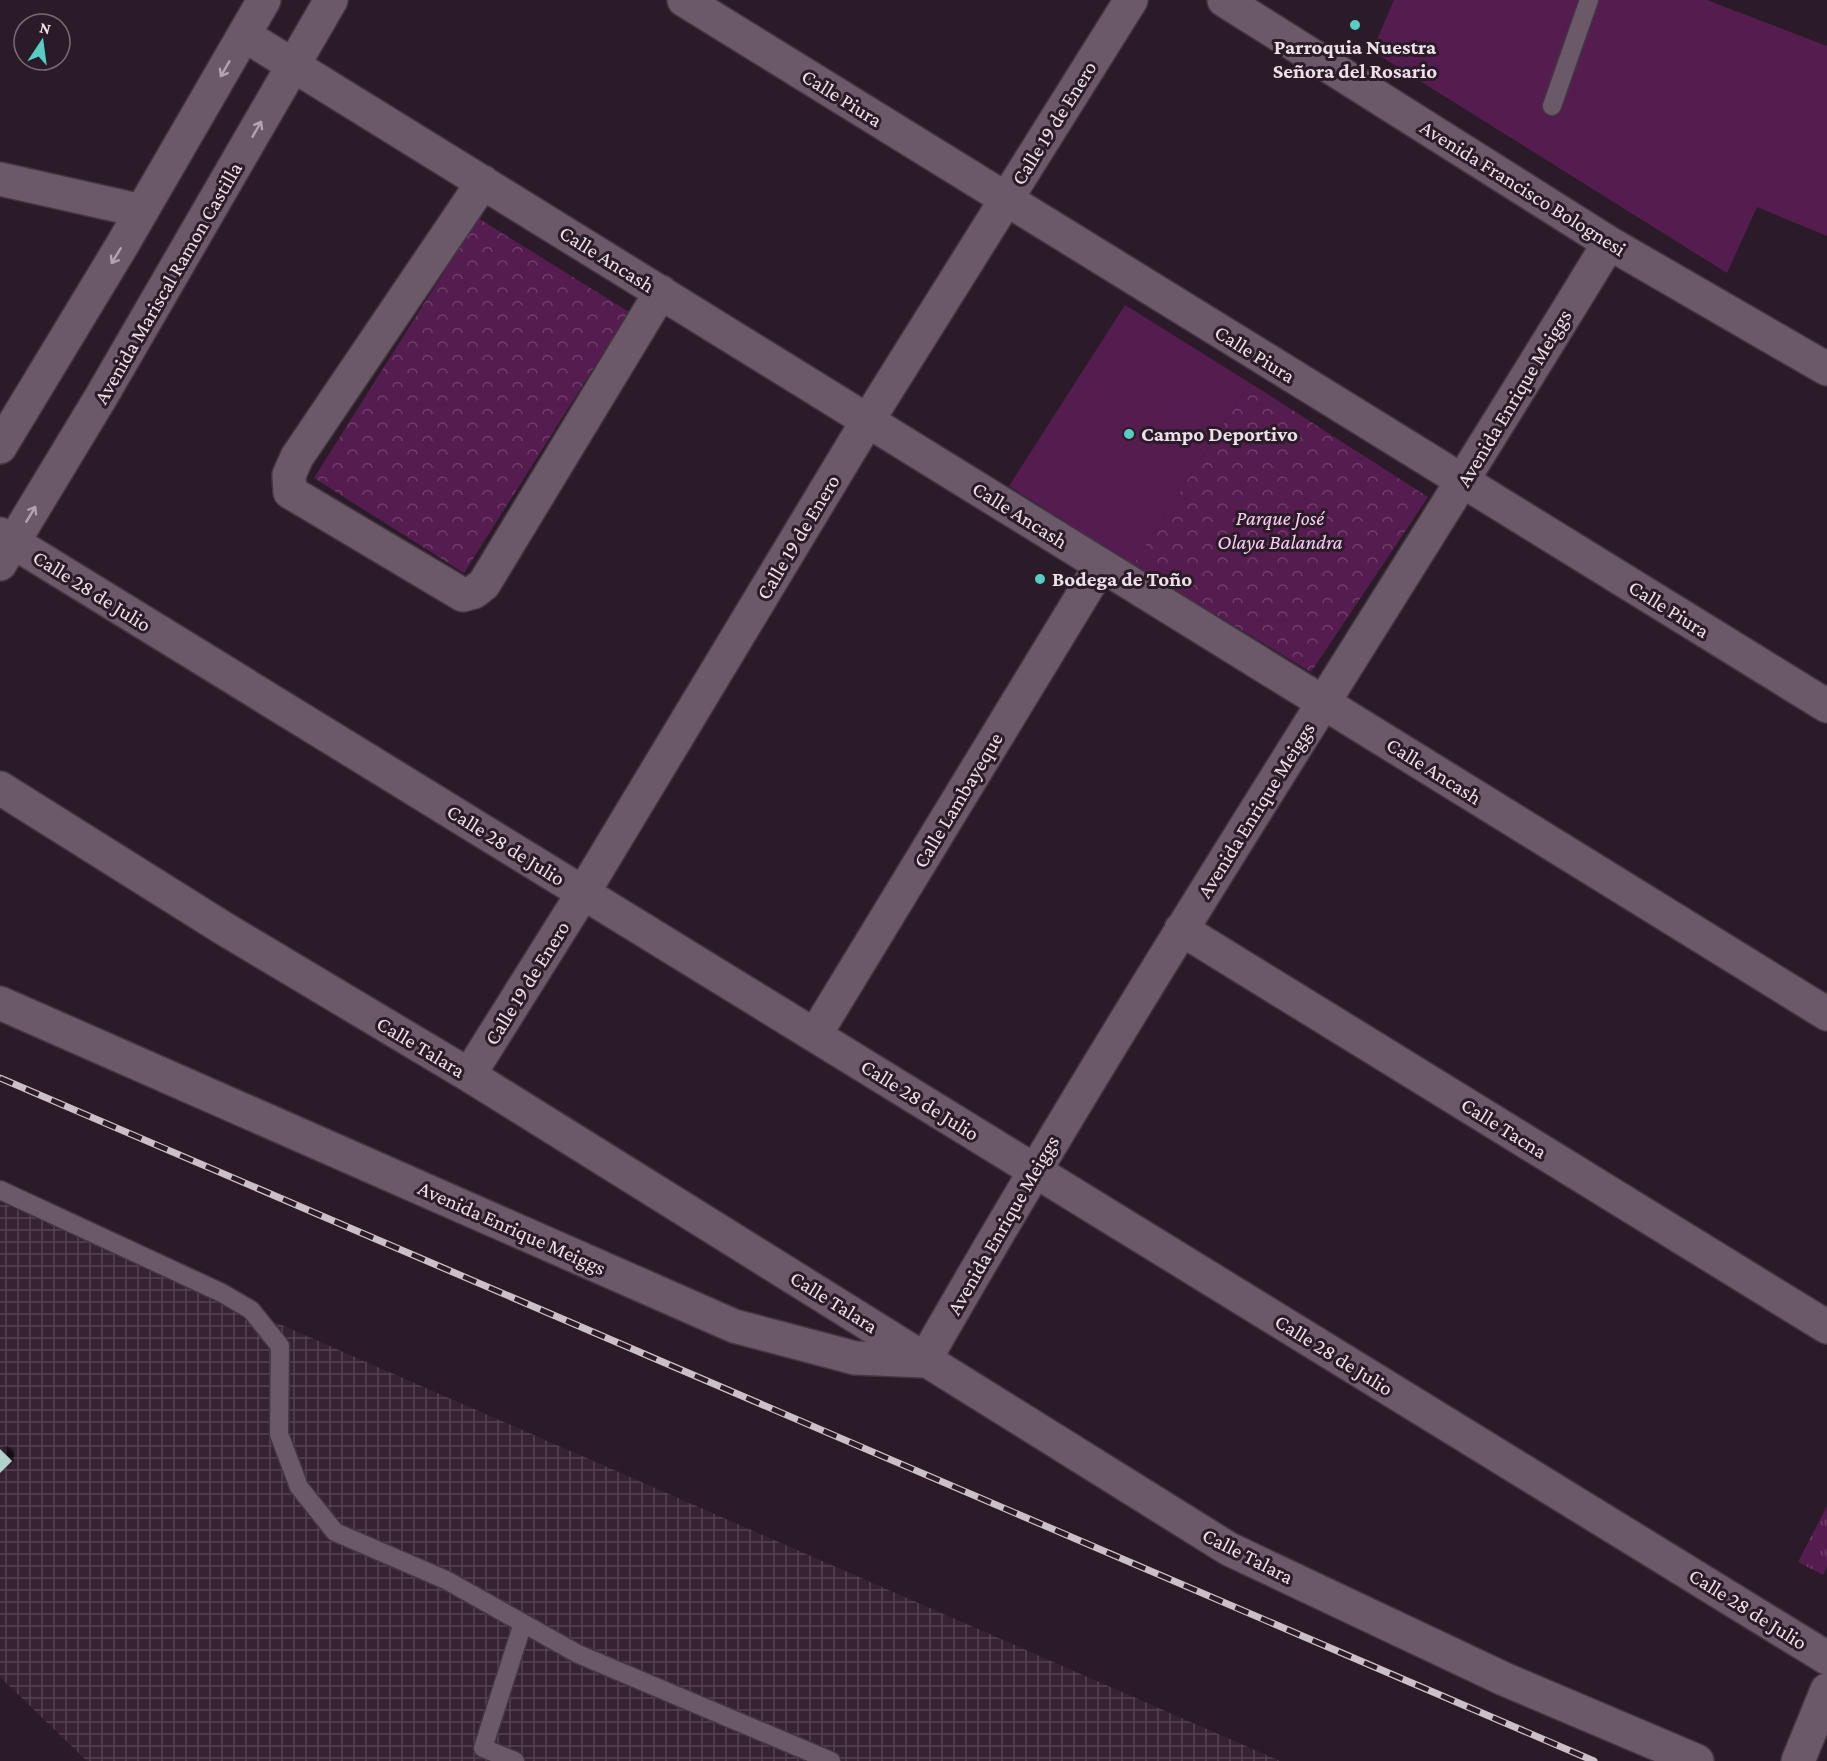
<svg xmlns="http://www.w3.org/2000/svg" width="1827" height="1761" viewBox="0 0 1827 1761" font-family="'Crimson Pro',serif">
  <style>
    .industrial { fill: url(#industrial-grid) }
    .grass { fill: url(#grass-tufts) }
    .park { fill: url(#park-crowns) }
    .garden { fill: #551d4f }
    .building { fill: #b2d1cd; filter: url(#shadow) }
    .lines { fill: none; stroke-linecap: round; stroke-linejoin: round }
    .service-casing { stroke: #433641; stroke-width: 21 }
    .minor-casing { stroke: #433641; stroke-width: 36 }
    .service { stroke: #6b5868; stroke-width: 18 }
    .minor { stroke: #6b5868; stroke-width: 33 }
    .rail-casing { stroke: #cbbfc9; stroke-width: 7 }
    .rail { stroke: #2b1b28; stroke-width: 4.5; stroke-dasharray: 14; stroke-linecap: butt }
    .oneway { stroke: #b2a3b0 }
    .poi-dot { fill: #56cec3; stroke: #2b1b28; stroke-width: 2 }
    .labels { text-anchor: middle; stroke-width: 6; stroke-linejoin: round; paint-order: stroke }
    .poi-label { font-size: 21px; font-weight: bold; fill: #ece1ea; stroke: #2b1b28; text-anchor: start }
    .street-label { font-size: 21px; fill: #ece1ea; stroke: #2b1b28 }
    .park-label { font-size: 21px; font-style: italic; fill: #f7d0f0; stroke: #2b1b28 }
  </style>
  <defs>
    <pattern id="industrial-grid" width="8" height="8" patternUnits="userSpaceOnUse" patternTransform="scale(1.5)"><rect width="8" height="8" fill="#372234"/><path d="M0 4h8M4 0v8" fill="none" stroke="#544252"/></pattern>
    <pattern id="grass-tufts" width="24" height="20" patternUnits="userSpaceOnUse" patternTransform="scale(1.5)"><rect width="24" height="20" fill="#551d4f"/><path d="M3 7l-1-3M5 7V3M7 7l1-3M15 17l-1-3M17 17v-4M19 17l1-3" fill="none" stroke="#6e3e68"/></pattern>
    <pattern id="park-crowns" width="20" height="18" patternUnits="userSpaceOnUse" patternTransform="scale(1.5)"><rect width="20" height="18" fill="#551d4f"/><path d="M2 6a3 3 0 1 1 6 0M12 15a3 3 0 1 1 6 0" fill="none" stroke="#6e3e68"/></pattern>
    <filter id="shadow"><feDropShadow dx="5.5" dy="-5.5" stdDeviation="1.5" flood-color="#0009"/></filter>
  </defs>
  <rect width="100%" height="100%" fill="#2b1b28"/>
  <path class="industrial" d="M0,1202L1280,1761H87L0,1677Z"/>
  <path class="grass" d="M1827,1506V1567L1823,1575L1798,1562Z"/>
  <path class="park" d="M478,218L629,312L464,573L314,478Z
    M1250,383L1428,497L1311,672L1133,565Z"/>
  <path class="garden" d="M1394,0H1707L1827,46V236L1757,207L1727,273L1372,51Z
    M1125,305L1250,383L1133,565L1009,486Z"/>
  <path class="building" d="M0,1449L12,1461L0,1473Z"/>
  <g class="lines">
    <defs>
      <path id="service" d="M1552,106L1589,0
        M0,1190L222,1293L251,1310L280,1346L279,1434L299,1487L335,1532L446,1580L578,1654L831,1761
        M515,1761L483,1748L523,1623"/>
      <path id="minor" d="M684,0L1827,706
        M1224,0L1609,243L1827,369
        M244,35L1827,1014
        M0,179L142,211
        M483,182L297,457L289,475L290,492L463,595L474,592L484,584L661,292
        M0,447L121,247L264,0
        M0,534L1827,1658
        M0,564L101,397L331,0
        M0,788L223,928L469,1075L1229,1549L1504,1679L1697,1761
        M1181,929L1827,1327
        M0,1003L734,1326L855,1358L924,1361
        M815,1035L1101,565
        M469,1075L583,893L868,420L1131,0
        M924,1361C1141,981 1382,616 1609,243
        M1798,1761L1827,1690"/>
    </defs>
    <use href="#service" class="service-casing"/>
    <use href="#minor" class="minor-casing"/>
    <use href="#service" class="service"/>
    <use href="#minor" class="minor"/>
    <defs>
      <path id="rail" d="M0,1078L1594,1761"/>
    </defs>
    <use href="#rail" class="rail-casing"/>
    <use href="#rail" class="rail"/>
  </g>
  <defs><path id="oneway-shaft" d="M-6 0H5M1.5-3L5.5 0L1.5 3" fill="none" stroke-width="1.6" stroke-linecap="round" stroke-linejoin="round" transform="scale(1.5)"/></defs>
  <g class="oneway">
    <use href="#oneway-shaft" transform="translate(225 69) rotate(120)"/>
    <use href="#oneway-shaft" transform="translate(257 129) rotate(-60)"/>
    <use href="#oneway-shaft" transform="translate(116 256) rotate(121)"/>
    <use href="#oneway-shaft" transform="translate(31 514) rotate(-59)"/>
  </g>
  <g class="poi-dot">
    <circle cx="1355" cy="25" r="6"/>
    <circle cx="1129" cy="434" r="6"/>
    <circle cx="1040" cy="579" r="6"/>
  </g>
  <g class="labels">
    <g class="poi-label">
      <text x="1355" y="54" text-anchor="middle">Parroquia Nuestra<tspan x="1355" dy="24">Señora del Rosario</tspan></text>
      <text x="1141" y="441">Campo Deportivo</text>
      <text x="1052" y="586">Bodega de Toño</text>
    </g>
    <g class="street-label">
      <text transform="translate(842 98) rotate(32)" y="7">Calle Piura</text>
      <text transform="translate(1054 123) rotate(-58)" y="7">Calle 19 de Enero</text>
      <text transform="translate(1523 188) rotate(32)" y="7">Avenida Francisco Bolognesi</text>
      <text transform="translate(607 259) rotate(32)" y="7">Calle Ancash</text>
      <text transform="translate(168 283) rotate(-60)" y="7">Avenida Mariscal Ramon Castilla</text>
      <text transform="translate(1255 354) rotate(32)" y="7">Calle Piura</text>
      <text transform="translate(1514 398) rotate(-59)" y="7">Avenida Enrique Meiggs</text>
      <text transform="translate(1020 515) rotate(32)" y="7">Calle Ancash</text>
      <text transform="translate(798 537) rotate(-59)" y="7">Calle 19 de Enero</text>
      <text transform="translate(92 591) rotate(32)" y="7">Calle 28 de Julio</text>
      <text transform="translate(1669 609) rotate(32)" y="7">Calle Piura</text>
      <text transform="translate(1434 771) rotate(32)" y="7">Calle Ancash</text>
      <text transform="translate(958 800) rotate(-59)" y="7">Calle Lambayeque</text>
      <text transform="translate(1256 810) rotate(-58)" y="7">Avenida Enrique Meiggs</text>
      <text transform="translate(506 845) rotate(32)" y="7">Calle 28 de Julio</text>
      <text transform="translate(527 983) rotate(-58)" y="7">Calle 19 de Enero</text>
      <text transform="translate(421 1047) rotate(31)" y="7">Calle Talara</text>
      <text transform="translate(920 1100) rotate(32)" y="7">Calle 28 de Julio</text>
      <text transform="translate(1504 1128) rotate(32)" y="7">Calle Tacna</text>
      <text transform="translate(1003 1225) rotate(-60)" y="7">Avenida Enrique Meiggs</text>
      <text transform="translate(512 1228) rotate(24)" y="7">Avenida Enrique Meiggs</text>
      <text transform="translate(834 1302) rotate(32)" y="7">Calle Talara</text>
      <text transform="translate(1334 1355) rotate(32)" y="7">Calle 28 de Julio</text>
      <text transform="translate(1248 1556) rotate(27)" y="7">Calle Talara</text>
      <text transform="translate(1748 1609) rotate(32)" y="7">Calle 28 de Julio</text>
    </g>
    <g class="park-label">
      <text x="1280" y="525">Parque José<tspan x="1280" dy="24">Olaya Balandra</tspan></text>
    </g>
  </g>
  <g transform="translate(42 42) rotate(13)"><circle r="28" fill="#2b1b28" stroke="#786a76" stroke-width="1.5"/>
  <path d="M0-4.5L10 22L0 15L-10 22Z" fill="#56cec3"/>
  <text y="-9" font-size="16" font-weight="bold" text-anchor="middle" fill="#ece1ea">N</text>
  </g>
</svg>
